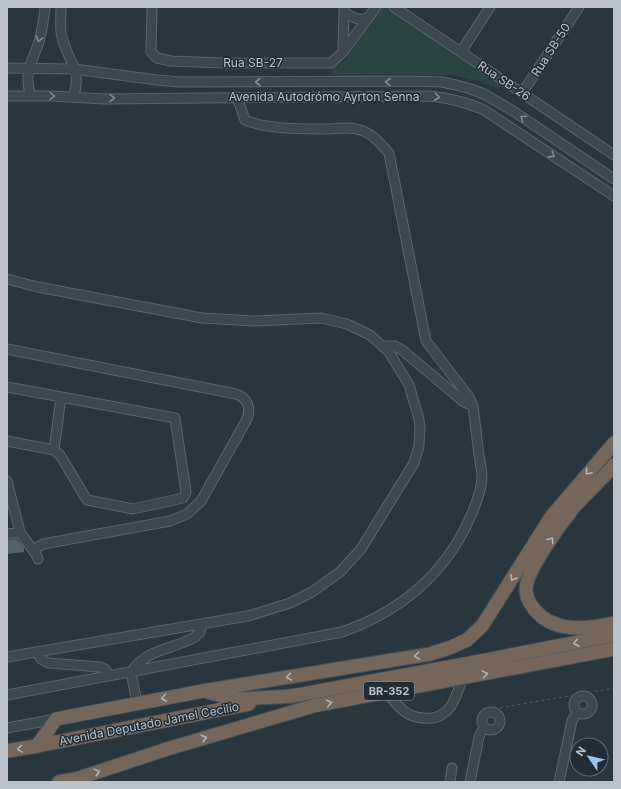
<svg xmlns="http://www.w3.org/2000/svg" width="621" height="789" viewBox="0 0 621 789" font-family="Inter,sans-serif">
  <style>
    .green { fill: #2b4341 }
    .building { fill: #53636d }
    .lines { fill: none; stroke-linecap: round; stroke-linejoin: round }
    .minor-casing { stroke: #5a656d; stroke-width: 11 }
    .highway-casing { stroke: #47525a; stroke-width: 15 }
    .path { stroke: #4a5f5e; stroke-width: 1; stroke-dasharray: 3 3; stroke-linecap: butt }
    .minor { stroke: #3c4850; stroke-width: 9 }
    .highway { stroke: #76665a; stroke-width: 13 }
    .oneway { stroke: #818b93 }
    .oneway2 { stroke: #afb4b9 }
    .labels { text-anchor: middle; stroke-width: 3; stroke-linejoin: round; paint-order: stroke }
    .shield { fill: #212d36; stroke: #8b959e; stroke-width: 1 }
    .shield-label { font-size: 11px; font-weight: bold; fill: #b9c2ca }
    .street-label { font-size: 12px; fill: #b9c2ca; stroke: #212d36 }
  </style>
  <rect width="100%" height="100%" fill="#283640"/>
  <path class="green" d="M383,8H390L502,83L498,89L481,82L453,75L331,74L333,66L340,64L346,59L379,11Z"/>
  <path class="building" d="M17,539L24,547V552L7,554V540Z"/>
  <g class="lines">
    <defs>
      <path id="minor" d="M61,7C61,15 60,24 61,32C65,59 84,69 73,97
        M152,7L151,52L157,58L171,61L224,63H331L343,52L376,7
        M394,7L614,155
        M344,12C352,17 361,23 370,16
        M343,52L344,7
        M461,52L490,7
        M7,68L74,69L157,80L180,82L410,81L442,82L456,85L471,89L484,94L513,111L614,179
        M522,93L579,7
        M7,96H52L104,99L430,96C449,98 466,102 484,110L614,196
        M31,96C23,74 32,62 39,42C42,30 44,19 45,7
        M7,279L38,287L202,318L254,321L321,318L347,324L370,335L389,352L409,385L419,419L420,428L419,446L414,463L361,549L340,572L312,592L290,603L248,616L7,657
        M384,346H395L402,350L464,402L473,406
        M7,349L236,394C248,398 252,409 246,421L201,501L187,514L170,521L43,544L33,550
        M7,387L175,418L186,492L183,498L133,509L87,500L60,455L54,450L7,441
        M54,450L61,397
        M7,481L20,532
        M7,534L20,532L37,556L38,559
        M37,652L41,659L48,663L100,667L105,669L109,676
        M386,692C400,708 407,720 431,718C438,718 446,713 451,706C456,698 459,687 463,678
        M7,695L342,632C399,612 444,575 469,520C474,509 481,491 482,479C482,471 480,463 479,455C477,439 475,423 473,406L469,397L426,341L389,153C381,144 372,133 360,130C348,126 336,129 324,129C300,129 266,129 245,120L237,97
        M574 705a9 9 0 1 1 18 0a9 9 0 1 1-18 0Z
        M137,703L131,672C147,648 172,650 195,637L200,632L202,624
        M482 721a9 9 0 1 1 18 0a9 9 0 1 1-18 0Z
        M7,728L56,719
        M450,782L452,768
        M470,782L479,737L484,727
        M559,782L572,721L577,712"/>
      <path id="highway" d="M614,465C601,480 587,493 574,507C562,522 524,573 526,591C527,601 534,610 541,616C561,633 591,628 614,623
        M208,692L230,698L243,699L292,696L481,661L614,635
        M37,746L56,719L203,691L430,654L449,648L467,640L482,626L551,517L614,443
        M7,751L37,746L249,704
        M59,782L76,779L167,749L313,706L614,649"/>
    </defs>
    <use href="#minor" class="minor-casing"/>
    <use href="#highway" class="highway-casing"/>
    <path class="path" d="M485,715L488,710L614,688"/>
    <use href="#minor" class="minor"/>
    <use href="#highway" class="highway"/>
  </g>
  <defs><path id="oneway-chevron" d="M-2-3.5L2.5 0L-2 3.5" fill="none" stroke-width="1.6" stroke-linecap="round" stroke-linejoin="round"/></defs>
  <g class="oneway">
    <use href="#oneway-chevron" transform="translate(39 39) rotate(106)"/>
    <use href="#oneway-chevron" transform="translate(258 82) rotate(180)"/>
    <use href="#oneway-chevron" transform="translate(388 82) rotate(180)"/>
    <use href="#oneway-chevron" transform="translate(52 96) rotate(1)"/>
    <use href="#oneway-chevron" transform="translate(437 97) rotate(6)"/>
    <use href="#oneway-chevron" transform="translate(112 98) rotate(-1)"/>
    <use href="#oneway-chevron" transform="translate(523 118) rotate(-146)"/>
    <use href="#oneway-chevron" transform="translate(552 155) rotate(33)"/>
  </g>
  <g class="oneway2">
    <use href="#oneway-chevron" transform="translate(588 472) rotate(130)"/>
    <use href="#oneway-chevron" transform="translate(551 540) rotate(-55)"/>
    <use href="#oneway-chevron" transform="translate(513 578) rotate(121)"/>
    <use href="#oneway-chevron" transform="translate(576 643) rotate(169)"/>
    <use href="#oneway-chevron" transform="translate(417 656) rotate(171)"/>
    <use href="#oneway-chevron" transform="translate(485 674) rotate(-11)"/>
    <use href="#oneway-chevron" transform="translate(289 677) rotate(171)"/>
    <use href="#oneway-chevron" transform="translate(164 698) rotate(170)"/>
    <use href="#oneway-chevron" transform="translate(329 703) rotate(-11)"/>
    <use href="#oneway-chevron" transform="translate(204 738) rotate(-16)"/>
    <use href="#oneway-chevron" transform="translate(20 749) rotate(171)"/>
    <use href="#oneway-chevron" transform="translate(97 772) rotate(-18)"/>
  </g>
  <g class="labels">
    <rect class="shield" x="364" y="682" width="50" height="18" rx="3"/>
    <g class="shield-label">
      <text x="389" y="695">BR-352</text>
    </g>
    <g class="street-label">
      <text transform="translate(551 50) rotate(-57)" y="4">Rua SB-50</text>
      <text x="253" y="67">Rua SB-27</text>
      <text transform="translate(504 81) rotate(34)" y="4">Rua SB-26</text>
      <text x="324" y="101">Avenida Autodrómo Ayrton Senna</text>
      <text transform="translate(149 724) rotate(-11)" y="4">Avenida Deputado Jamel Cecilio</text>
    </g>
  </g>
  <rect width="621" height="789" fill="none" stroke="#b9c2ca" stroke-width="16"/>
  <g transform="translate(589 757) rotate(304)"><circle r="19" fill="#212d36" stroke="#5e6971"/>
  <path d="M0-3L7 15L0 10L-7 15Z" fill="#96c9f2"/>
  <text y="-6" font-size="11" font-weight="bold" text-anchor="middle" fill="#b9c2ca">N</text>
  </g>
</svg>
